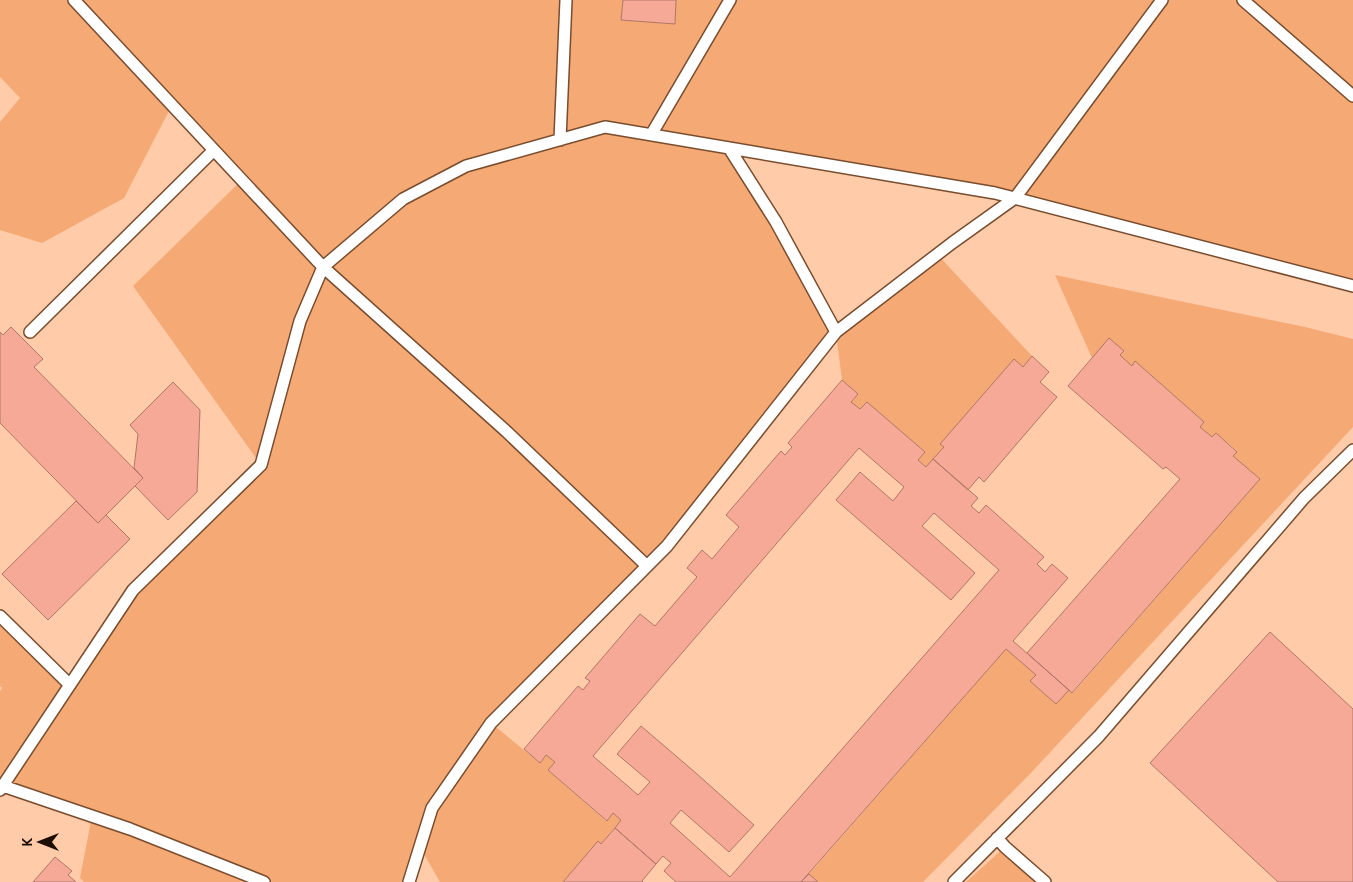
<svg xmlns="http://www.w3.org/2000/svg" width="1353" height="882" viewBox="0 0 1353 882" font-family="'Space Grotesk',sans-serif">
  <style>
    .green { fill: #f5a974 }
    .building { fill: #f6a996; stroke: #af7768; fill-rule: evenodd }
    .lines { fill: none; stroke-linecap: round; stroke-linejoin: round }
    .service-casing { stroke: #784c2d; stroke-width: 14 }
    .service { stroke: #fff; stroke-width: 11 }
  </style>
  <rect width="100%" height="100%" fill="#ffcba9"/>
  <path class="green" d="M0,0H1353V286L1015,198L730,148L836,331L937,254L1032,356L1023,367L1014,359L941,444L944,447L926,467L918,460L925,452L867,402L860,409L851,402L858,394L842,380L836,333L667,546L491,723L540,763L546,755L555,762L549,771L606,821L613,813L621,820L601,844L598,842L563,882H440L420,847L409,882H84L80,878L92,816L0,790V691L2,688L0,686V616L70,685L133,590L261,465L133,286L242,180L172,105L124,198L42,243L0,230V122L20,98L0,77Z
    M1055,275L1305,327L1353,339V427L1028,776L923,882H818L809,874L1006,649L1036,675L1030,681L1056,704L1069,690L1073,693L1260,479L1233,456L1237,451L1216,433L1212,437L1200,427L1204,422L1136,362L1132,366L1092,358Z
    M1005,847L1045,882H966Z"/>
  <path class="building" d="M623,0H676L675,24L621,20Z
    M11,327L43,359L34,367L143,478L98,523L0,423V332L3,335Z
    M1109,338L1124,351L1120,355L1132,366L1135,361L1204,422L1200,427L1212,437L1216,433L1237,452L1233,456L1260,479L1072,693L1027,653L1180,479L1166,467L1163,469L1068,386Z
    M1032,356L1049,372L1040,382L1057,397L984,482L979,477L968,490L933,459L944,447L940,444L1014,359L1023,367Z
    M842,380L858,394L851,402L860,409L867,402L925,452L918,460L926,467L933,459L978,498L971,506L979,513L986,505L1044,557L1037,564L1045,572L1052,564L1068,578L1013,641L1069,690L1056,704L1030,681L1036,675L1006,649L801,882H676L664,871L671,863L663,856L656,864L615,828L621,820L613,813L607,821L548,770L555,762L546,755L540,763L524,749L578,686L583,690L590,681L585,678L640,614L655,626L697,577L687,568L702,550L712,559L739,527L726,515L781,451L785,455L792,447L788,443ZM859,448L904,487L893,501L860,472L836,500L951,600L975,573L922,526L934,513L999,570L730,877L670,823L681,810L729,852L754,825L697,774L641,726L617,754L650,782L638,795L593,756Z
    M173,382L200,410L197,492L168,520L135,486L143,478L134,468L138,434L130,425Z
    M76,501L98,523L106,515L130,539L48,620L2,574Z
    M1270,632L1353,709V882H1278L1150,763Z
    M615,828L656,864L642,881L643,882H563L598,841L601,844Z
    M55,857L72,871L68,875L76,882H33Z
    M809,874L818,882H801Z"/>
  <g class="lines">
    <defs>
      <path id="service" d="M74,0L323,267L507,432L647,566
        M1243,0L1353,96
        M651,135L730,0
        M560,140L566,0
        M729,148L776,222L836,332
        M30,332L214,150
        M0,616L70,685
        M3,786L130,829L264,882
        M0,790L133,590L261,465L300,321L323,267L403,199L466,166L605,127L995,193L1353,286
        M997,838L1005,847L1045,882
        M409,882L432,808L491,723L667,546L836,332L952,243L1015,198L1162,0
        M954,882L1099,736L1304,498L1353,450"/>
    </defs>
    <use href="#service" class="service-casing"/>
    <use href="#service" class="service"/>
  </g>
  <g transform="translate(40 842) rotate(270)" stroke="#ffcba9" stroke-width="4" paint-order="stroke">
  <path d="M0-4L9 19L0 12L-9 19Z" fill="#1e0d03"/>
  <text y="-8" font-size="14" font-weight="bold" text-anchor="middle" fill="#1e0d03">K</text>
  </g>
</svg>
